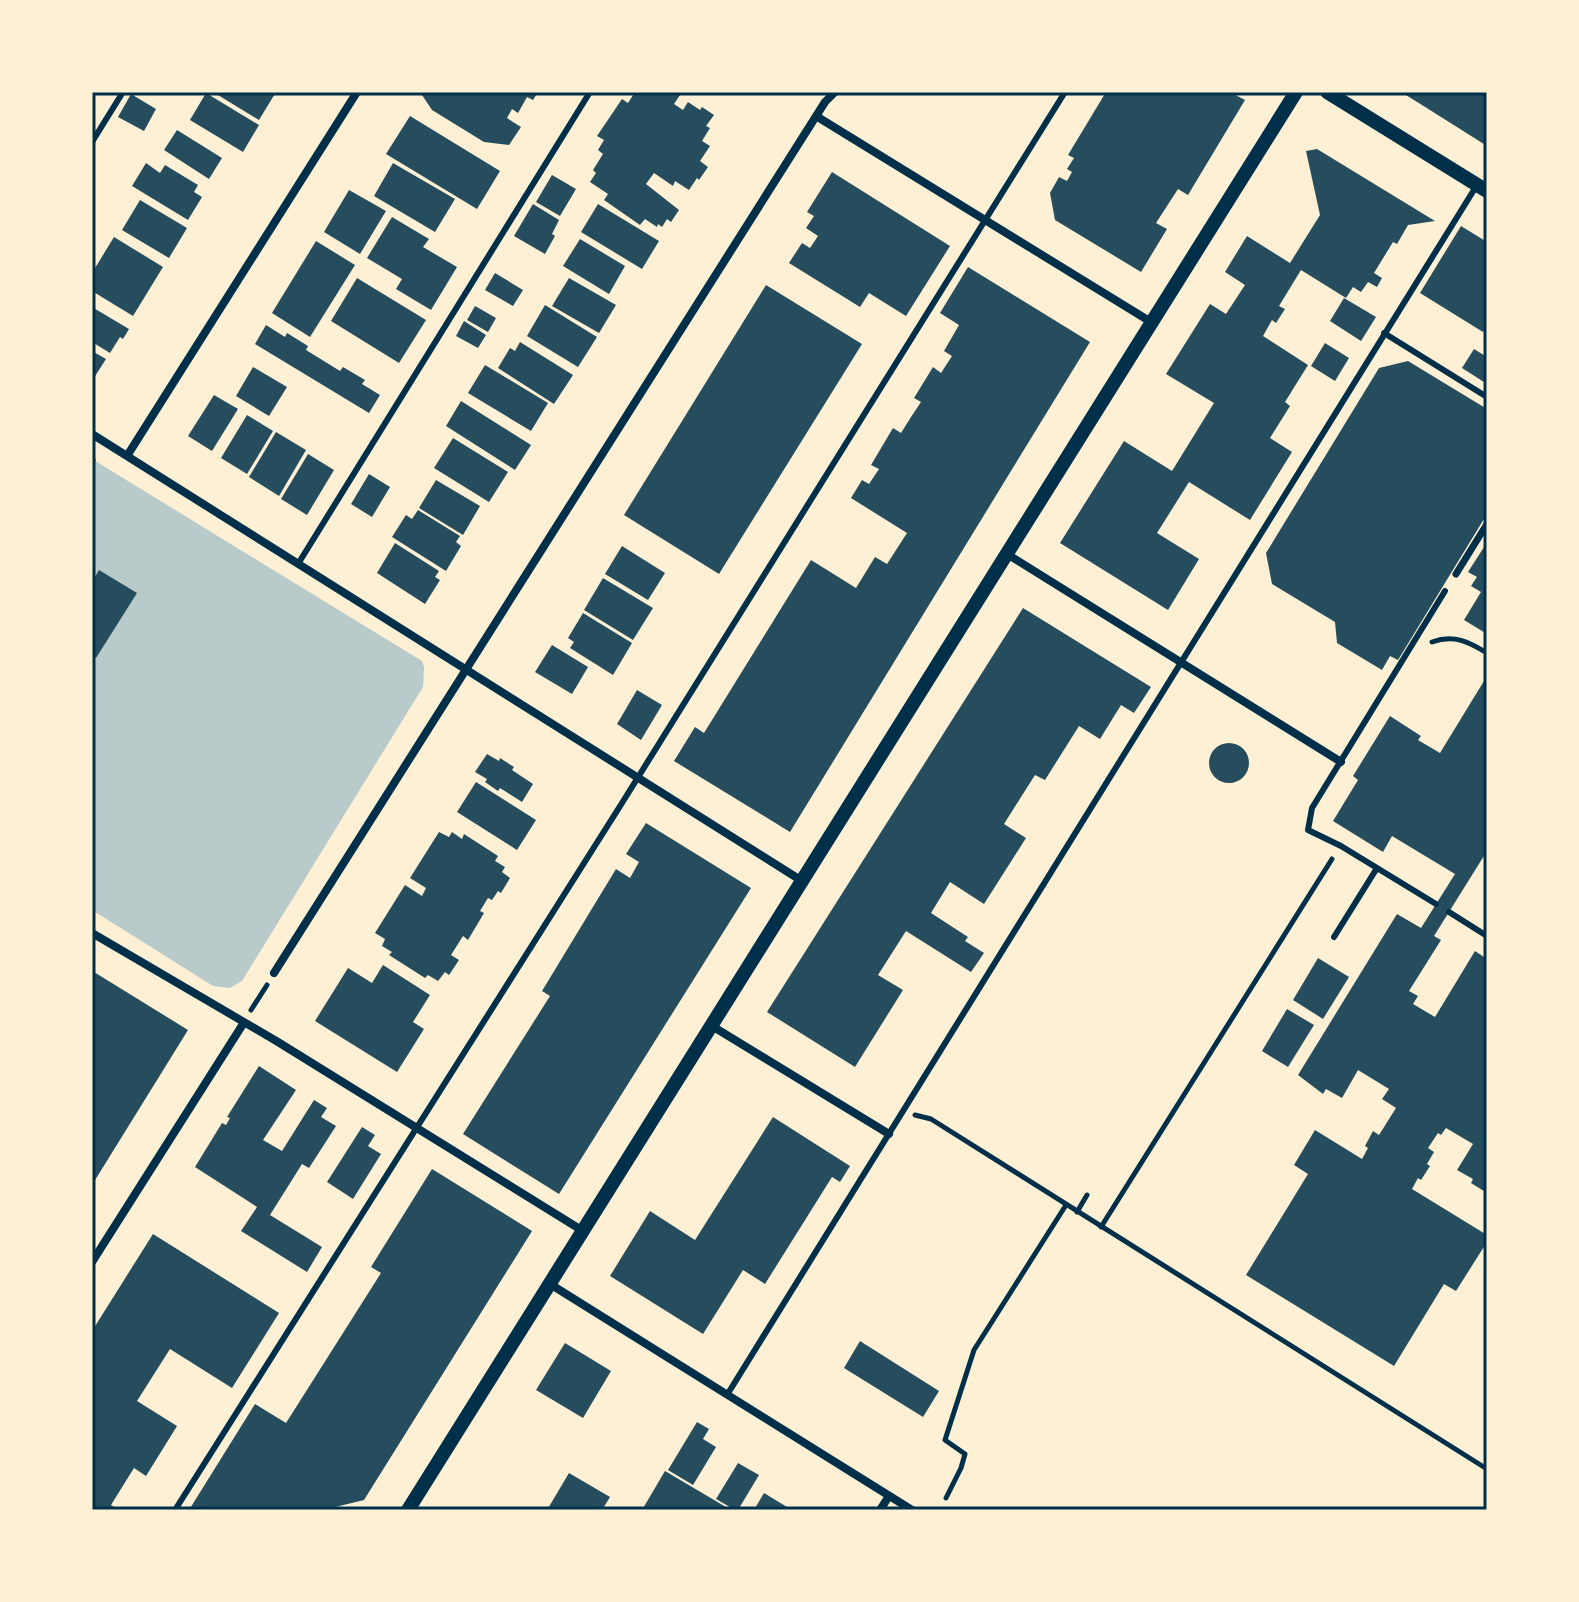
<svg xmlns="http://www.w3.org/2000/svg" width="1579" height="1602" viewBox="0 0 1579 1602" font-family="'Open Sans',sans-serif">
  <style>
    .green { fill: #b9caca }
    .building { fill: #264d5e }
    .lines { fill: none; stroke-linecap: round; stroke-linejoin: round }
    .path { stroke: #003049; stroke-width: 5 }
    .service { stroke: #003049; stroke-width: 6 }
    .pedestrian { stroke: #003049; stroke-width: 7 }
    .minor { stroke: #003049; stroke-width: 8 }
    .tertiary { stroke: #003049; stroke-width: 14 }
    .neatline { fill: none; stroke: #003049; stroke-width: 3 }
  </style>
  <rect width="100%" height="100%" fill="#fdf0d5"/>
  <path class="green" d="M92,459L422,661L424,667L423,687L242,981L230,988L213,986L92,910Z"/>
  <path class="building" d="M213,92H276L259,120Z
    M420,92H538L533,100L527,97L518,113L512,109L507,118L521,127L509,145L484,142L432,110Z
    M635,92L643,94L676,92L680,95L674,104L683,110L688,102L700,110L702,107L714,115L706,126L710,128L702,141L710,146L700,161L708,167L699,180L697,178L689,190L675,181L673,186L654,173L646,184L679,210L671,222L667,219L662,227L658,224L657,227L645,219L640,225L604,200L608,194L590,182L596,173L593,170L603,154L598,150L604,140L597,136L622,99L628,103Z
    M1106,92H1230L1245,100L1188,195L1178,189L1156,223L1167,229L1141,272L1055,220L1050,193L1059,177L1067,181L1072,172L1067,169L1074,158L1068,155Z
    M1401,92H1487V146L1422,105Z
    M206,93L259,125L243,152L190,120Z
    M131,94L156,109L144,131L118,117Z
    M410,116L500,171L477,209L386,154Z
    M177,130L222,158L209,179L164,150Z
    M1317,149L1435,221L1408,225L1397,244L1393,242L1374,273L1382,278L1377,287L1368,282L1361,292L1353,287L1346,298L1301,270L1279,306L1285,309L1276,323L1272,320L1263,336L1308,365L1285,402L1290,406L1270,438L1292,452L1250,520L1189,482L1157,533L1199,559L1168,610L1060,543L1124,441L1172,471L1214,403L1166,374L1210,304L1226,314L1245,285L1225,272L1247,236L1290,263L1320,215L1306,151Z
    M146,163L160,173L165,165L198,185L194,192L202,197L188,220L132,186Z
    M393,163L455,199L435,232L374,196Z
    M832,172L950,246L906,316L869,293L860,307L789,263L802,243L810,248L818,236L806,228L814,216L807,212Z
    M552,175L576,189L560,216L536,202Z
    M349,190L386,211L360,254L324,232Z
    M140,200L187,228L169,258L122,230Z
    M533,204L559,220L552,234L555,236L545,254L514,236Z
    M598,204L659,241L642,269L581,232Z
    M392,217L429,239L423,247L457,267L431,310L396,289L402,279L367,258Z
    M1461,226L1487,242V325L1483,332L1420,293Z
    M114,237L163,267L133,316L92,291V273Z
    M580,239L625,266L609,294L563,266Z
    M316,241L355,265L310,337L272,313Z
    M968,267L1090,342L790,832L674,761L695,727L704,733L811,560L856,588L875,557L887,564L907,533L851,498L862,480L869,484L879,469L871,465L893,428L901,433L911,417L921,402L914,398L933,367L941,373L952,356L944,351L959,325L940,313Z
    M495,273L523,290L513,306L485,290Z
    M357,278L426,320L399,363L331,321Z
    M569,278L616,305L599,333L552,306Z
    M766,285L862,344L719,574L624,515Z
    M1344,298L1376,317L1361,341L1330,321Z
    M545,305L597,337L578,367L527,336Z
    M475,306L496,318L488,332L467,320Z
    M92,307L129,329L123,339L120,337L110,353L92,342Z
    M464,321L486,335L478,348L456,336Z
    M266,325L285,337L287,333L308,346L306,350L340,371L343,367L365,380L362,384L380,395L369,413L255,344Z
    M520,342L573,375L554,404L498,368L510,348L515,351Z
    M1325,343L1349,358L1335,381L1311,366Z
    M1474,349L1487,357V384L1462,368Z
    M92,351L106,359L92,381Z
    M1408,361L1487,409V514L1398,660L1390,656L1382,670L1337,643L1335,622L1272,584L1266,553L1379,368Z
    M485,365L548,403L531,431L468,393Z
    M253,367L287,387L269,416L236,396Z
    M214,395L238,409L212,451L188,436Z
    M461,401L531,445L515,470L446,426Z
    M247,415L273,431L247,474L221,458Z
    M276,432L306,450L279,496L249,477Z
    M453,438L508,472L489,502L434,468Z
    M308,454L334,470L307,515L281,499Z
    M369,474L390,487L372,517L351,504Z
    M436,480L480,506L463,535L419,508Z
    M418,510L460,536L456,542L461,546L446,571L392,537L406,515L412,519Z
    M395,543L439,571L435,577L440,580L425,604L377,573Z
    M622,546L665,573L648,600L605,574Z
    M1487,546V634L1464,620L1481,592L1471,586L1477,577L1468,572L1484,547Z
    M99,570L137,593L96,658L92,655V582Z
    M603,578L653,608L633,640L584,610Z
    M1023,608L1151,687L1134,713L1121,705L1100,739L1079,726L1045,780L1035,775L1004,824L1026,838L984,904L950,882L931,913L968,937L965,941L984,953L971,972L906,931L878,975L903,990L855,1067L767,1012Z
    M583,613L632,643L613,675L570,648L574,642L568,638Z
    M552,645L588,667L572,694L535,672Z
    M1487,676V851L1434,936L1441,940L1409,991L1418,996L1413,1004L1435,1017L1475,951L1487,959V1193L1471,1183L1473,1179L1457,1170L1473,1144L1446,1128L1441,1135L1438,1133L1428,1148L1434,1152L1427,1164L1430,1166L1421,1180L1418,1178L1412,1189L1487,1235V1242L1456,1291L1444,1284L1394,1366L1246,1275L1308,1174L1294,1165L1315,1130L1362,1159L1368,1148L1365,1146L1373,1131L1379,1135L1396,1108L1382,1099L1389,1089L1358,1070L1342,1098L1326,1089L1323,1094L1298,1075L1397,914L1421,928L1455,874L1392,836L1383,852L1333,821L1358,780L1353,776L1390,716L1421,736L1418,740L1440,753Z
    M637,690L662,705L641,740L617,724Z
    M1209 763a20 20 0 1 1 40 0a20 20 0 1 1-40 0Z
    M487,754L499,761L500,758L514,767L512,770L533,784L522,802L500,788L498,791L485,782L487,779L475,772Z
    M476,782L536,820L517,850L457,812Z
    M646,823L751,888L559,1194L463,1134L550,996L542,991L616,869L630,878L639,862L626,854Z
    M439,832L449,837L452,832L462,839L464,834L498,856L495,861L505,867L502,872L510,878L501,893L498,891L492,900L488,898L480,911L484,913L468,940L463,936L451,955L459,960L449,975L445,972L438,981L428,975L425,978L389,955L392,952L382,946L385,939L375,933L405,885L422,896L426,888L410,878Z
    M1318,958L1349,977L1323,1019L1293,1000Z
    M383,965L430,995L413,1022L424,1029L397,1072L315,1021L348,968L372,983Z
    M94,972L188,1030L92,1185V976Z
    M1287,1009L1314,1025L1288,1067L1262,1051Z
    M259,1066L296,1090L263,1140L282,1151L314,1100L327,1108L321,1117L336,1126L309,1168L302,1164L270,1215L322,1247L307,1272L241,1231L257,1207L195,1167L222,1123L226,1125L230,1118L227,1117Z
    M773,1117L850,1166L840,1182L832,1177L765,1284L743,1270L703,1334L610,1276L650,1211L695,1240Z
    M362,1127L375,1135L368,1146L381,1154L353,1199L327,1182Z
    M432,1169L532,1231L364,1500L323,1510H189L255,1404L286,1423L381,1273L371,1267Z
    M153,1234L279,1313L232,1388L170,1349L137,1401L177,1426L146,1476L134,1468L111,1505L119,1510H92V1331Z
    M860,1341L939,1391L923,1417L844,1368Z
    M565,1343L611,1371L583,1418L536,1390Z
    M697,1422L709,1429L703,1439L716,1447L693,1485L668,1470Z
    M738,1463L759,1475L738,1510H735L716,1499Z
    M665,1471L731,1510H642Z
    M569,1473L610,1497L602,1510H547Z
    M764,1493L792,1510H754Z"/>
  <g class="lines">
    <path class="path" d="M92,461L93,460
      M1432,642C1454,634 1469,642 1487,653
      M251,1010L267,985
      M915,1115L931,1119L1487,1469
      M1077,1212L1087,1195
      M1101,1227L1332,859
      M946,1498L961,1468L965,1454L945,1440L974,1350L1066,1205"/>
    <path class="service" d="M92,142L123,92
      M1384,333L1487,397
      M298,564L590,92
      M1436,904L1341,846L1308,830L1312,808L1445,591
      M1449,912L1487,936
      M1334,937L1377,868
      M727,1395L1477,185
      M175,1510L622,803L1065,92"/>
    <path class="pedestrian" d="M1456,574L1487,524"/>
    <path class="minor" d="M816,116L1151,322
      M92,434L802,881
      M127,456L357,92
      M1007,554L1341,762
      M92,933L278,1042L583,1231
      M274,973L825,102L835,92
      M712,1026L889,1134
      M92,1262L243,1024
      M550,1284L912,1510
      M880,1510L889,1496"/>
    <path class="tertiary" d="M1327,92L1487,191
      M408,1510L1296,92"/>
  </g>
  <rect width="1579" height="1602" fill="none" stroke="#fdf0d5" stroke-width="188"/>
  <rect x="94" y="94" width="1391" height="1414" class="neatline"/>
</svg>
